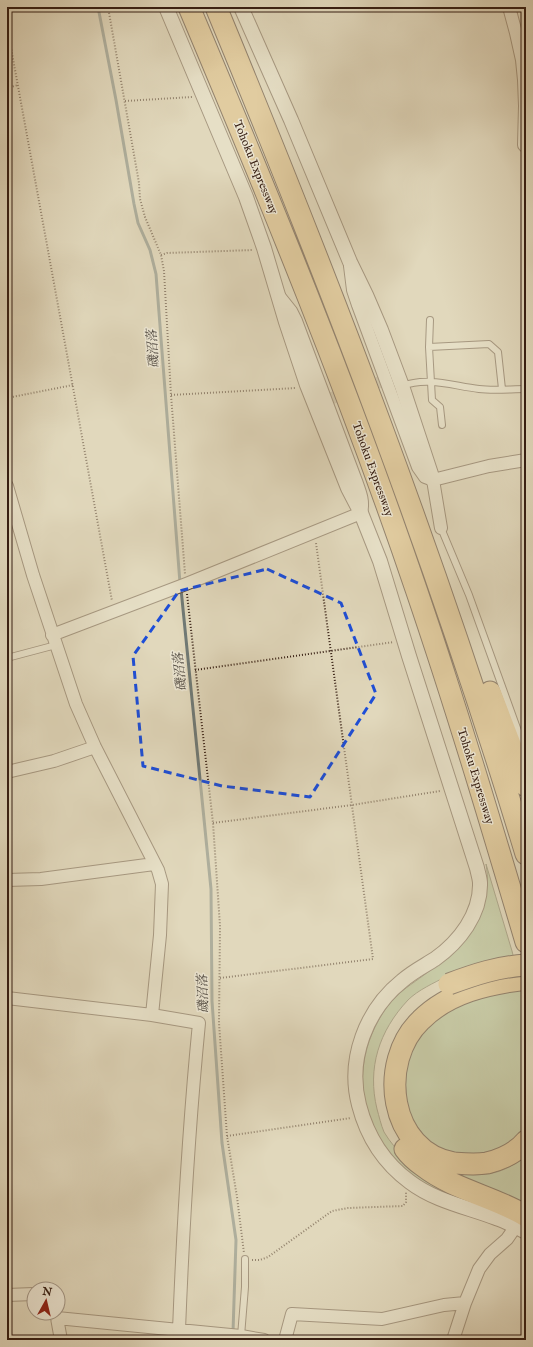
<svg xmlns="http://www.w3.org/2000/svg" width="533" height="1347" viewBox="0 0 533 1347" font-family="'IM FELL English','Noto Serif JP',serif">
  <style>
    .green { fill: #adc095; stroke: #716e54 }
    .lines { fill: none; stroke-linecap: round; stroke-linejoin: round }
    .stream { stroke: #707a76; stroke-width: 3 }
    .minor-tunnel { stroke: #bfb39a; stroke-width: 12; stroke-dasharray: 12 6; stroke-linecap: butt }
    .service-casing { stroke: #604c3c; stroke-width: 8 }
    .minor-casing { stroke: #604c3c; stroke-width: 14 }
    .tertiary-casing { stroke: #604c3c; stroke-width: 16 }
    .motorway-casing { stroke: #351d12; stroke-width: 23 }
    .path { stroke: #351d12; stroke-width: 2; stroke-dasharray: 1 2; stroke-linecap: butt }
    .service { stroke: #ece6d3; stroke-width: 6 }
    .minor { stroke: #ece6d3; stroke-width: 12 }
    .tertiary { stroke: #ece6d3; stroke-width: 14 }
    .motorway { stroke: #e0bc7e; stroke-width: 21 }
    .motorway-bridge-casing { stroke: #351d12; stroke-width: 23; stroke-linecap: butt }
    .motorway-bridge { stroke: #e0bc7e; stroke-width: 21 }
    .marked { fill: none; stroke: #1d4ed8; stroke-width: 3; stroke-dasharray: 8 5; stroke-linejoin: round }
    .labels { text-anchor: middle; stroke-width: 3; stroke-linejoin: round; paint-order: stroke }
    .street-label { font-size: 12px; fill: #351d12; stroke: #ece6d3 }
    .water-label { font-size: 13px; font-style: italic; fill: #524c44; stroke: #ece6d3 }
  </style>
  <rect width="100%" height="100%" fill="#e1d8bc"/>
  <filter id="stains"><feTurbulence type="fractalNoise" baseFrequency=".005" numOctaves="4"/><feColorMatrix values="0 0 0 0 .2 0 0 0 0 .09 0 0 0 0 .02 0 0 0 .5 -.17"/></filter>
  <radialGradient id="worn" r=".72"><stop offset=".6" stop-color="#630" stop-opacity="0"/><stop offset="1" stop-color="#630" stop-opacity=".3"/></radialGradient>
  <path class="green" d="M486,864L512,951L526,1006V1130L522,1136L481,1159L433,1148L408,1114L404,1069L417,1038L433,1023L447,976C434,983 418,990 408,1000C379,1031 367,1068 377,1109C379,1116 381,1125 384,1132C390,1142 397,1150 405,1158L489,1210C461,1199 432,1191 407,1172C401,1167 388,1155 384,1148C381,1143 379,1137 376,1132C374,1127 371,1121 369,1116C354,1079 366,1032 391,1002C400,991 412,984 424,975C455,952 485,928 487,885C488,878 487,871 486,864Z
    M526,1155V1205L454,1175L457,1174C486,1176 503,1175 526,1155Z"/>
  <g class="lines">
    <path class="stream" d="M98,7L116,100L134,204L138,223L150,250L156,274L180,583
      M181,589L211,889L212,1001L222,1143L236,1240L233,1332"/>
    <path class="minor-tunnel" d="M326,400L386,380"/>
    <defs>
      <path id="service" d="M430,320L429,347L432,400L440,407L442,425
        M429,347L489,344L498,352L502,389
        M402,386C428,376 453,386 479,389C494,391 511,389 526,389
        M441,528L469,595L526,753
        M7,658L56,645
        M241,1336L245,1287V1259"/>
      <path id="minor" d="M509,7L516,33L522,60L524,80L525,106L524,145L526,147
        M350,266L353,290L358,305L418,467L425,477L433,480L489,466L526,460
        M433,480L441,528
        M7,486L33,575L76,704L95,747L158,870L162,884L160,935L152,1015
        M52,635L186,584L361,513C364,501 360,492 356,481L296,321L291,311L279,296
        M7,772L54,761L95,747
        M7,880L41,879L154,864
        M7,998L152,1015L199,1023C189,1125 183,1227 179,1330L57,1318
        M7,1295L34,1294
        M54,1313L57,1318L61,1340
        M179,1330L241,1336L264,1340
        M285,1340L292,1314L382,1319L444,1305L465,1303
        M453,1340L465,1303L479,1269L490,1254L507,1239L516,1226"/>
      <path id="tertiary" d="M166,7L246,197L264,248L286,322L307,385L348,488L361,513L380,561L409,656L477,868C478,873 480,879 480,883C481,914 459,942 435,959C424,966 412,972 402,981C366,1010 347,1059 359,1105C367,1136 384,1163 410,1182C435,1201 467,1207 496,1218C506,1221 516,1227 526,1232
        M241,7L291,120L350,262L366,295L381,330L402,386L433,480"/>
      <path id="motorway" d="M189,7C270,199 349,392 416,589C456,706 491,824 526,942
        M216,7C331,285 439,566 526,854
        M490,692L526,786
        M526,979C488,984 449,992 421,1020C377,1062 389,1152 454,1163C466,1164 476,1165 487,1163C503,1159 516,1153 526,1141
        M405,1149C410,1156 416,1161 423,1166C454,1190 493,1196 526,1216"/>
    </defs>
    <use href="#service" class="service-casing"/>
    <use href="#minor" class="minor-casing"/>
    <use href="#tertiary" class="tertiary-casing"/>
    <use href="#motorway" class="motorway-casing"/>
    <path class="path" d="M108,7L139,183L140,199L145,217L161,255L164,271L171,395L185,574
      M7,26L112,601
      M7,88L18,85
      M125,101L192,97
      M161,255L167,253L253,250
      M171,395L296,388
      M7,398L73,385
      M187,594L213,823L220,926L219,1023L227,1136L237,1197L244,1253
      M195,670L394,642
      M213,823L352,805L440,791
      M220,978L373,959L316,543
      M227,1136L351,1118
      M252,1260H260L268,1257L332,1211L348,1208L403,1206L406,1202V1192"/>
    <use href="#service" class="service"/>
    <use href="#minor" class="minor"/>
    <use href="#tertiary" class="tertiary"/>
    <use href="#motorway" class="motorway"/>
    <defs>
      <path id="motorway-bridge" d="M449,984C476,974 497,967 526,965"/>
    </defs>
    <use href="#motorway-bridge" class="motorway-bridge-casing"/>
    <use href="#motorway-bridge" class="motorway-bridge"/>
  </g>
  <path d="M0 0H533V1347H0ZM267,569L341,603L376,694L310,797L222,786L143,766L133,656L179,591Z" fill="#e1d8bc" fill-opacity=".55" fill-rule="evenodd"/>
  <path class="marked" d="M267,569L341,603L376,694L310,797L222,786L143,766L133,656L179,591Z"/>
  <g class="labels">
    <g class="street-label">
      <text transform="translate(256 167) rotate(68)" y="4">Tohoku Expressway</text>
      <text transform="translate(373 469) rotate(70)" y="4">Tohoku Expressway</text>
      <text transform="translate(476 776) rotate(73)" y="4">Tohoku Expressway</text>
    </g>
    <g class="water-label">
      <text transform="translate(152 349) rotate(-94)" y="5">磯沼落</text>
      <text transform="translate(179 672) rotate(-96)" y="5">磯沼落</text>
      <text transform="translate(202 994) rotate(-92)" y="5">磯沼落</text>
    </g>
  </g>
  <rect width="533" height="1347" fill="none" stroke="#e1d8bc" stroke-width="24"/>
  <rect x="8" y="8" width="517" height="1331" fill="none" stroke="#351d12" stroke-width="2"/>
  <rect x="12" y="12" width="509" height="1323" fill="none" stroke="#351d12"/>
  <g transform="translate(46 1301) rotate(8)"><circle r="19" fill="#ece6d3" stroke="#a39686"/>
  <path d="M0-3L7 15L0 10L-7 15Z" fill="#8f2418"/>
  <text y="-6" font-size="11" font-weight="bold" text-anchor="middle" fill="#351d12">N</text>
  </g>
  <rect width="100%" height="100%" filter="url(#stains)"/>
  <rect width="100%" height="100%" fill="url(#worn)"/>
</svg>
